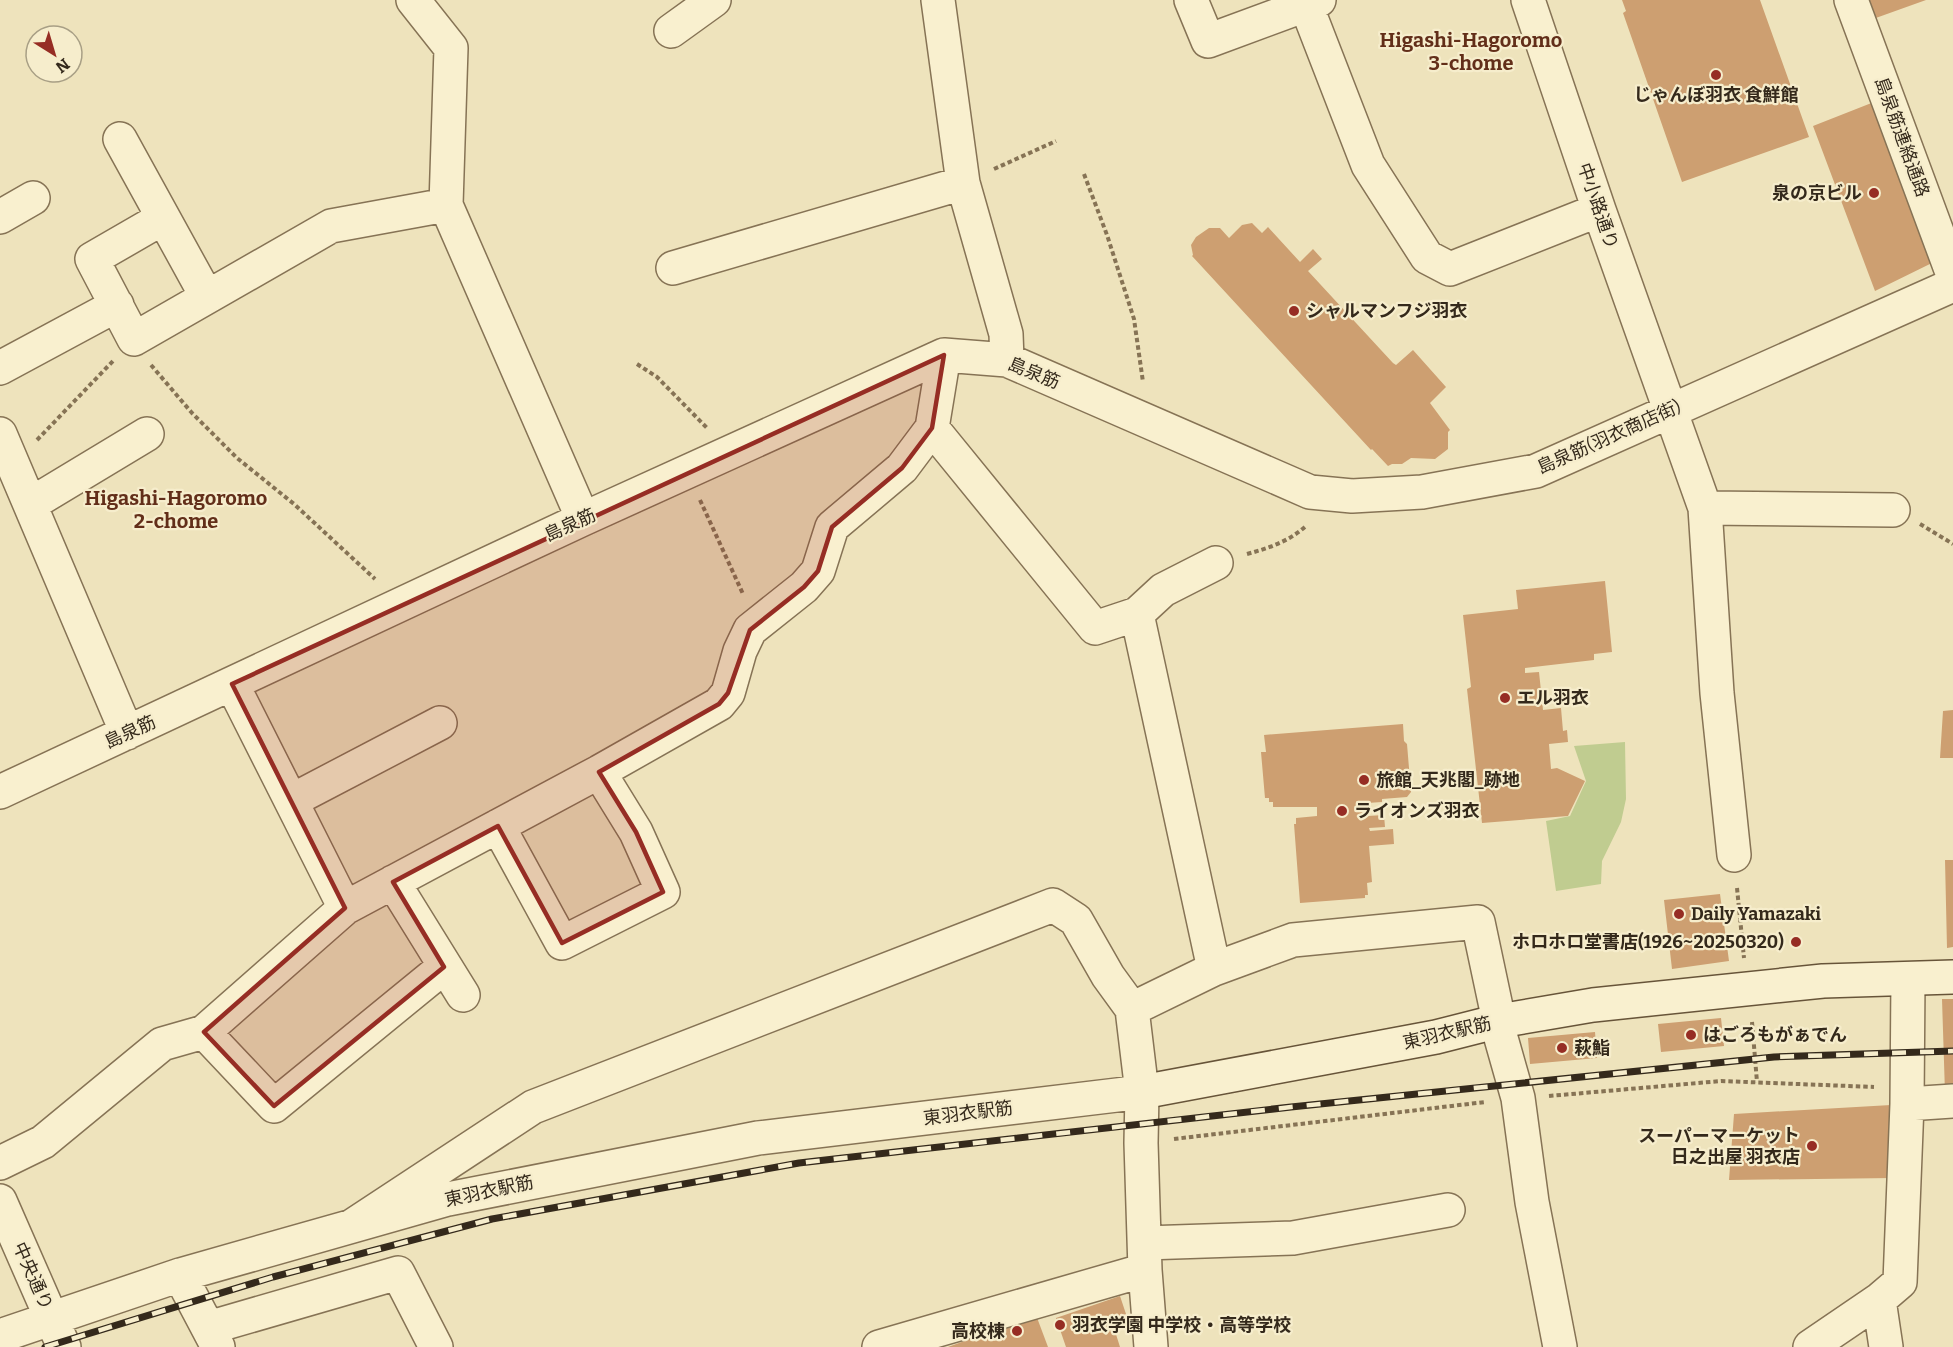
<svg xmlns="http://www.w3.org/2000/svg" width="1953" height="1347" viewBox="0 0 1953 1347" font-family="Bitter,'Noto Sans JP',serif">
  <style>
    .green { fill: #c0cc90 }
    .building { fill: #cd9f71 }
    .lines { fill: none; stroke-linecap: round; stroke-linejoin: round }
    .street-casing { stroke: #867355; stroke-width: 36 }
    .secondary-casing { stroke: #675439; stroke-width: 36 }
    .path { stroke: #867355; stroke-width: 4; stroke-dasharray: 4.5 3; stroke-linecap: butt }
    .street { stroke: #f9f0cf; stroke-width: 33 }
    .secondary { stroke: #f9f0cf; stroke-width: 33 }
    .rail-casing { stroke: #34291b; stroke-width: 7 }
    .rail { stroke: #f6edcc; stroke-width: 4.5; stroke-dasharray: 14; stroke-linecap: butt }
    .marked { fill: #962d24; fill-opacity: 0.2; stroke: #962d24; stroke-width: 4.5; stroke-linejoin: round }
    .poi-dot { fill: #962d24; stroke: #f6edcc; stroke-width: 2 }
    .labels { text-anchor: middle; stroke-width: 4.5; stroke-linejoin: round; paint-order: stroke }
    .poi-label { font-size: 18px; font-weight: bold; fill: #34291b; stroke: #f6edcc; text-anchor: start }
    .street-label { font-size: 18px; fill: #34291b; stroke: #f6edcc }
    .neighbourhood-label { font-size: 20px; font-weight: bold; fill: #622e19; stroke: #f6edcc }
  </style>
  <rect width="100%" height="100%" fill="#eee3bc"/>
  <path class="green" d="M1625,742L1626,799L1621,822L1602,861L1601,884L1556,891L1546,821L1570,816L1586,781L1574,746Z"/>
  <path class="building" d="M1622,0H1760L1809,137L1682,182L1623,13L1626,11Z
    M1865,0H1926L1873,19Z
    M1874,102L1936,261L1875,291L1813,126Z
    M1252,223L1262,233L1268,227L1300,262L1313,249L1322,259L1308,271L1393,363L1396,365L1413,350L1446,387L1430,403L1450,430L1448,432V449L1435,459L1411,458L1402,464H1392L1388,466L1372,449L1371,450L1192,256L1193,255L1191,245L1196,237L1209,228H1220L1229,238L1242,225Z
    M1605,581L1612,652L1594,654V660L1525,668V673L1539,672L1543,710L1561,708L1563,731L1567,730L1568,742L1549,744L1551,769L1557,768L1585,781L1568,816L1482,823L1467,689L1471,687L1463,615L1518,609L1516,590Z
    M1953,710V758H1940L1943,711Z
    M1403,724L1404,741L1407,744L1411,792L1407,797L1382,799V802L1367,803L1368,816L1384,815L1385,827L1369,828L1370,831L1393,829L1394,844L1369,846L1372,882L1367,883L1368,895H1365V898L1300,903L1294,824H1296V818L1317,816V807H1273V802H1269V798H1265L1261,752H1266L1264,735Z
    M1945,860H1953V947L1947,948Z
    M1720,894L1729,961L1672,969L1664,900Z
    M1942,999H1953V1093H1945Z
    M1721,1018L1724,1046L1661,1052L1658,1024Z
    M1595,1032L1597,1058L1530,1064L1528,1038Z
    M1891,1105L1892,1178L1729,1180L1734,1114Z
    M1120,1296L1129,1323L1114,1328L1120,1347H1066L1056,1318Z
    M1036,1315L1048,1347H948Z"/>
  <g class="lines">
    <defs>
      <path id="street" d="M413,0L451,48L446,205L583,519
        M938,0L963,183L1006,334L1007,360
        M1191,0L1208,41L1319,0
        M1528,0L1599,210L1705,508L1717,693L1734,855
        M1851,0L1953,275
        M1306,5L1368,165L1427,257L1450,269L1599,210
        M671,31L714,0
        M120,139L207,297
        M0,217L33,198
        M163,218L92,259L134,339L331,226L446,205
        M673,268L963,183
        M944,355L932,428L1095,628L1137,614L1214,969L1132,1009
        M0,368L117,305
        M0,434L127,733
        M31,504L147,434
        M1705,508L1893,510
        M1137,614L1163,590L1216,563
        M232,684L345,908
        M0,792L583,519L944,355L1007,360L1310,492L1352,496L1422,492L1536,471L1953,285
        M291,801L440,723
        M498,826L562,943L663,892L636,832L599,772
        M393,882L463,995
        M1214,969L1293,940L1478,922L1499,1021L1501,1038L1518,1098L1532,1202L1560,1347
        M204,1032L274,1106L444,967
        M1907,1104L1908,979
        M0,1163L43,1142L162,1044L204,1032L345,908L599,772L719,704L728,693L740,651L750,630L804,587L818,571L832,527L902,468L932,428
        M0,1201L64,1347
        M352,1226L533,1107L1053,905L1076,920L1108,976L1132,1009L1142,1092L1141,1143L1145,1270L1151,1347
        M1145,1243L1293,1238L1448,1210
        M180,1275L218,1347
        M1879,1300L1886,1347
        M208,1328L398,1273L436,1347
        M0,1336L180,1275L448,1199L758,1138L1142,1092
        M879,1347L1145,1270
        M1810,1347L1879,1300L1900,1282L1907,1104L1953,1101"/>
      <path id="secondary" d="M1142,1092L1436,1037L1499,1021L1593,1005L1823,981L1953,977"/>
    </defs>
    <use href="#street" class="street-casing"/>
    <use href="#secondary" class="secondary-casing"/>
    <path class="path" d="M994,169L1056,141
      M1084,174L1107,235L1134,319L1143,382
      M637,364L657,377L707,428
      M151,365L192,413L237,458L294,504L375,579
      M37,440L113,361
      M700,500L743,594
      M1920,524L1953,544
      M1247,554C1269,548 1290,541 1307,525
      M1737,888L1744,958
      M1752,1022L1757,1082
      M1549,1096L1721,1081L1874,1087
      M1174,1139L1485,1102"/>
    <use href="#street" class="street"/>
    <use href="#secondary" class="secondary"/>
    <defs>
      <path id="rail" d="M45,1347L273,1277L492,1219L799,1163L1291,1107L1774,1057L1953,1051"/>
    </defs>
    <use href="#rail" class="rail-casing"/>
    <use href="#rail" class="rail"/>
  </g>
  <path class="marked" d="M944,355L932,428L902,468L832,527L818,571L804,587L750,630L728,693L719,704L599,772L636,832L663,892L562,943L498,826L393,882L444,967L274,1106L204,1032L345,908L232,684Z"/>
  <g class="poi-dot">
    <circle cx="1716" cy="75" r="6"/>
    <circle cx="1874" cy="193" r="6"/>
    <circle cx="1294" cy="311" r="6"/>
    <circle cx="1505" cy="698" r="6"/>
    <circle cx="1364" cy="780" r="6"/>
    <circle cx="1342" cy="811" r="6"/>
    <circle cx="1679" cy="914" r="6"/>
    <circle cx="1796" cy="942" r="6"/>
    <circle cx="1691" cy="1035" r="6"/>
    <circle cx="1562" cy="1048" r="6"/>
    <circle cx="1812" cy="1146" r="6"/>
    <circle cx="1060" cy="1325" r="6"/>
    <circle cx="1017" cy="1331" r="6"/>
  </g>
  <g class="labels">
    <g class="poi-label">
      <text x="1716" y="101" text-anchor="middle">じゃんぼ羽衣 食鮮館</text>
      <text x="1862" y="199" text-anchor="end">泉の京ビル</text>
      <text x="1306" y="317">シャルマンフジ羽衣</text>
      <text x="1517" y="704">エル羽衣</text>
      <text x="1376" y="786">旅館_天兆閣_跡地</text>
      <text x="1354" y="817">ライオンズ羽衣</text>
      <text x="1691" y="920">Daily Yamazaki</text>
      <text x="1784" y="948" text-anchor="end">ホロホロ堂書店(1926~20250320)</text>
      <text x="1703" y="1041">はごろもがぁでん</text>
      <text x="1574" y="1054">萩鮨</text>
      <text x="1800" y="1142" text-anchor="end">スーパーマーケット<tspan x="1800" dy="21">日之出屋 羽衣店</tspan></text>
      <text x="1072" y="1331">羽衣学園 中学校・高等学校</text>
      <text x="1005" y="1337" text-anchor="end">高校棟</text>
    </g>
    <g class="street-label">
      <text transform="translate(1902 137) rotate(70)" y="6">島泉筋連絡通路</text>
      <text transform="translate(1598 206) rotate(71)" y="6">中小路通り</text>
      <text transform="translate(1034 373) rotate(22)" y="6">島泉筋</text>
      <text transform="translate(1609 437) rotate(-24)" y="6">島泉筋(羽衣商店街)</text>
      <text transform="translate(570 525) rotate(-25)" y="6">島泉筋</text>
      <text transform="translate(130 732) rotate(-25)" y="6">島泉筋</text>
      <text transform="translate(1447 1033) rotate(-13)" y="6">東羽衣駅筋</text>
      <text transform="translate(968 1113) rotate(-7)" y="6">東羽衣駅筋</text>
      <text transform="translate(489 1191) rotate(-12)" y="6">東羽衣駅筋</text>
      <text transform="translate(33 1276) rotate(66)" y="6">中央通り</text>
    </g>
    <g class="neighbourhood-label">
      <text x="1471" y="47">Higashi-Hagoromo<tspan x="1471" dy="23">3-chome</tspan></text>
      <text x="176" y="505">Higashi-Hagoromo<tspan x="176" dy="23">2-chome</tspan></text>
    </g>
  </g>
  <g transform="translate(54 54) rotate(143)"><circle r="28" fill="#f6edcc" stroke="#a89f85" stroke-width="1.5"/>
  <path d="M0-4.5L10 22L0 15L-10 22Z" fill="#962d24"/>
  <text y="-9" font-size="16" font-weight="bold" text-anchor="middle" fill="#34291b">N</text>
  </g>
</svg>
